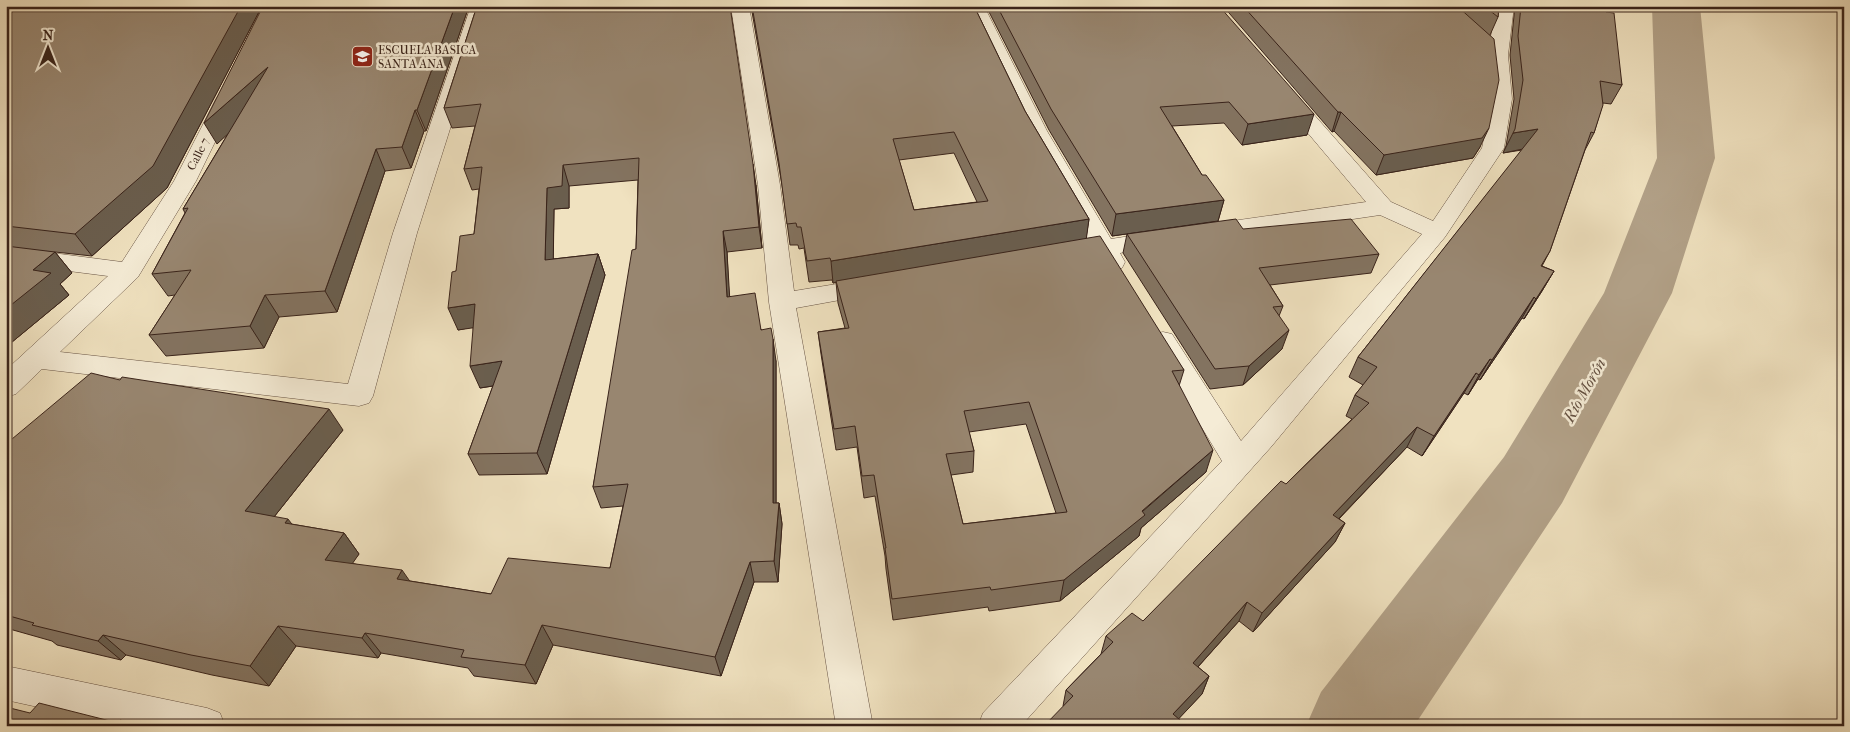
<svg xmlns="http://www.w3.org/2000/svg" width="1850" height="732" viewBox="0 0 1850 732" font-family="'IM FELL French Canon',serif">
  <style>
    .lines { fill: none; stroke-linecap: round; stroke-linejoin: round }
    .river { fill: #b2a188; fill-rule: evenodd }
    .street-casing { stroke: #675344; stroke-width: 1 }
    .street { fill: #f5ecd6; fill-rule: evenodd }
    .wall { fill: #837360; stroke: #39231a; fill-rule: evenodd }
    .shaded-wall { fill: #6a5e4e; stroke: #39231a }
    .building { fill: #988670; stroke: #39231a; fill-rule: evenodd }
    .labels { text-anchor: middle; stroke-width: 5; stroke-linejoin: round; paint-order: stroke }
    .far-poi-label { font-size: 12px; fill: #39231a; stroke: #f5ecd6; text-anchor: start }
    .far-street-label { font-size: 12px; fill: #39231a; stroke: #f5ecd6 }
    .water-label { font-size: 16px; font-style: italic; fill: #634f40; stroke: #f5ecd6 }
  </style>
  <rect width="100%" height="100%" fill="#f0e2c0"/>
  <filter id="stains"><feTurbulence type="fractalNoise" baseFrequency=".004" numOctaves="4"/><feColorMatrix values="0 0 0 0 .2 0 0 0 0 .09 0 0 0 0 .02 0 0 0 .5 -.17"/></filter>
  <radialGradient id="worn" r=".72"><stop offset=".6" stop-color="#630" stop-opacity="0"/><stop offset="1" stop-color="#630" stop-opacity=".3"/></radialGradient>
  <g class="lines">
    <path class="river" d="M1652,6H1700L1715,158L1672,293L1562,503L1414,726H1306L1321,692L1504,457L1604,293L1657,158Z"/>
    <defs>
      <path id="street" d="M471,6H489L417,233L373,396L369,403L359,406L42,369L16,394L6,397V370L108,276L6,263V247L122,262L174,181L216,99L219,95L226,93L233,95L236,99L196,181L138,277L60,352L348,384L393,233Z
        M731,6H749L780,185L794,291L873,278L882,280L886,286L882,292L873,294L796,308L873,726H836L769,302L758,185Z
        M966,6H984L1047,131L1111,239L1162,231L1171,234L1174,239L1171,244L1120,253L1125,262L1122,268L1113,270L1104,268L1097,256L1068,261L1059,259L1056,253L1059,247L1089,242L1025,131Z
        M1496,6H1514L1508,55L1512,99L1504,148L1445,237L1271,447L1021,726H978L983,713L1222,461L1150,341L1154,334L1163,332L1172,334L1241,441L1422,234L1380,215L1204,241L1196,238L1192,233L1196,228L1204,225L1366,202L1280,100L1277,96L1280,92L1287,90L1294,92L1391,202L1433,221L1482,148L1492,99L1488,55Z
        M6,666L207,708L220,713L225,726H124L6,700Z"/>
    </defs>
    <use href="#street" class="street-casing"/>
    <use href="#street" class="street"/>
  </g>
  <path class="wall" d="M6,6H262L167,188L92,256L55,252L72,273L60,284L69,295L6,347Z
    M263,6H469L426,131H424L411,168L385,171L337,312L279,317L264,348L166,356L149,335L175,295L168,296L152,274L185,213L183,209L229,132L217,144Z
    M477,6L756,185L762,248L727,252L729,297L761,329L776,361V503H779L782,524L778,582H754L721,676L553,645L536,684L474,676L468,668L381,653L378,658L296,646L269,686L212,675L126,655L121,660L57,645L52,641L6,628V444L343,430L274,517L291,524L344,533L359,554L352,563L410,581L491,594L610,568L623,506L601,508L593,487L636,249L638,180L569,186V208L554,209L553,259L598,254L605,275L547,474L479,475L468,454L493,386L480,388L473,327L458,330L456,271L474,234L479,189L472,190L464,169L475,126L452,128L444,108Z
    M751,6H974L1025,111L1089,219L1086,238L1184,370L1179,386L1206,472L1141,528L1139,536L1060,601L989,611L988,607L893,620L886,569L885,556L875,496L864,498L857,447L836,450L821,354L818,332L845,328L838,303L836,282L833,283L832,280L809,282L804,248L799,249L798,245H790L782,185ZM954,153L977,202L914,210L899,160ZM1026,424L1056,513L963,524L951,475L973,472L974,451L969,432Z
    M986,6H1219L1307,135L1242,145L1224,123L1172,126L1202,175L1224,200L1218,221L1112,236L1049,130Z
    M1223,6H1499L1498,17L1490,35L1480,147L1473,158L1376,175L1334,131L1332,132Z
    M1515,6H1605L1606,12L1622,85L1611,104L1603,103L1594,133L1585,150L1550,251L1542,266L1554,271L1542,291L1524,319L1522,318L1480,380L1478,379L1468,395L1464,393L1422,456L1407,447L1339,519L1345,523L1335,542L1253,632L1239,621L1198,667L1209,676L1202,694L1178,719L1063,706L1066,690L1101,654L1106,636L1143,621L1286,484L1352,419L1346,416L1355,395L1363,385L1349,377L1358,357L1522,150L1503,153L1506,146L1514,99L1510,55Z
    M1127,234L1379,254L1371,273L1270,285L1283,306L1279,316L1282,349L1243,385L1210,389L1123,253Z"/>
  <path class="shaded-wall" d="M241,6H262L167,188L92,256L75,234Z
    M455,6H469L426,131L417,110Z
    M268,67L279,87L217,144L204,123Z
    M415,110L424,131L411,168L402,147Z
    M1338,112H1341L1334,131L1332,132Z
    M1314,114L1307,135L1242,145L1248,124Z
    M1489,128L1480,147L1473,158L1376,175L1384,155Z
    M1538,129L1528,148L1503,153L1513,133Z
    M376,149L385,171L337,312L325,291Z
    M753,164L756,185L762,248L759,227Z
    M563,165L569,186V208L554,209L553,281L545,260L547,188Z
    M1224,200L1218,221L1112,236L1116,214Z
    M1089,219L1086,241L833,283L831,261Z
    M723,231L727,252L731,319L727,297Z
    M55,252L72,273L60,284L69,295L6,347V309L33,270Z
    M598,254L605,275L547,474L537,453Z
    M1554,271L1542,291L1524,319L1536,299Z
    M265,295L279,317L264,348L250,326Z
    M1534,297L1522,318L1480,380L1492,360Z
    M475,304L485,326L458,330L448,308Z
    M1289,330L1282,349L1243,385L1249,366Z
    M773,339L776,361V524L773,503Z
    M1490,359L1478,379L1468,395L1479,375Z
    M502,361L511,383L480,388L470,366Z
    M1476,373L1464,393L1422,456L1434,436Z
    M329,409L343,430L262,532L245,511Z
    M1417,427L1407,447L1323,535L1333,515Z
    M1213,450L1206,472L1141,528L1139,536L1060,601L1064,580Z
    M779,503L782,524L778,582L774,561Z
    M288,519L304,540L285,523Z
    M1345,523L1335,542L1253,632L1262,613Z
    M344,533L359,554L341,580L325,560Z
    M750,562L754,582L721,676L715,657Z
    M402,570L416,590L397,579Z
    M1247,602L1239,621L1186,680L1193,663Z
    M542,625L553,645L536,684L525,665Z
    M278,626L296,646L269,686L250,666Z
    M365,633L381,653L378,658L362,638Z
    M103,635L126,655L121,660L98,641Z
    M1209,676L1202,694L1172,726L1173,714Z"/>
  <path class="building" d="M6,6H241L153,166L75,234L6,226Z
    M263,6H455L417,110H415L402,147L376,149L325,291L265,295L250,326L149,335L191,270L152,274L188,208L183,209L268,67L204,123Z
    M477,6H730L753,164L759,227L723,231L727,297L755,293L761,330L771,328L773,339V503H779L774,561L750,562L715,657L542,625L525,665L461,657L464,650L365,633L362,638L278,626L250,666L191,655L103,635L98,641L32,625L34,623L6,615V444L91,373L120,380L122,377L329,409L245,511L288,519L285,523L344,533L325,560L402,570L397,579L491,594L508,558L610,568L628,484L593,487L632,250L636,249L639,158L563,165L562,186L547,188L545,260L598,254L537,453L468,454L502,361L470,366L475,304L448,308L452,272L456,271L460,236L474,234L482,167L464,169L481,104L444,108Z
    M752,6H974L1025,111L1089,219L831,261L830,258L807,261L801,227H797L796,223L787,224L779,163ZM954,132L988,201L914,210L893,139Z
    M997,6H1219L1314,114L1248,124L1229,102L1160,107L1202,175H1206L1224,200L1116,214L1051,109Z
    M1243,6H1457L1494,39L1499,80L1489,128L1482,138L1384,155L1341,112H1338Z
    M1484,6H1499L1498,17Z
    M1521,6H1605L1606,12L1614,13L1622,85L1600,81L1603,105L1594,133L1591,132L1550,251L1541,266L1554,271L1536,299L1534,297L1492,360L1490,359L1479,375L1476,373L1434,436L1417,427L1333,515L1345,523L1262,613L1247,602L1193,663L1209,676L1173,714L1187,726H1044L1073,696L1066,690L1113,642L1106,636L1132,613L1143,621L1281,481L1286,484L1369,403L1355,395L1377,367L1358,357L1538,129L1513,133L1515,129L1523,80L1518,36Z
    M1236,219L1243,229L1351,219L1379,254L1259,268L1283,306L1273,307L1289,330L1249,366L1215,369L1127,234Z
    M1100,236L1184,370L1172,371L1213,450L1142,511L1145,515L1064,580L991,590L990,587L892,599L885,548H886L874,475L862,476L855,426L834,429L818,332L849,328L836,281ZM1029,402L1067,512L963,524L946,454L974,451L964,411Z
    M6,246L55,252L33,270L51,273L6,309Z
    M39,703L118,723L120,720L144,726H6V707L30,713Z"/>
  <defs>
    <symbol id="school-square" viewBox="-11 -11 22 22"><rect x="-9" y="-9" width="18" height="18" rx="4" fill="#8f2418" stroke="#f5ecd6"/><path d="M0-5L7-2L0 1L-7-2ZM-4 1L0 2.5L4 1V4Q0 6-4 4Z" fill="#fff"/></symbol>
  </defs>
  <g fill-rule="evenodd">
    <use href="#school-square" x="350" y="44" width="25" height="25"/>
  </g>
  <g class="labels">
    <g class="far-poi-label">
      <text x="378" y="54">ESCUELA BASICA<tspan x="378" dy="14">SANTA ANA</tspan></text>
    </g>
    <g class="far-street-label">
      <text transform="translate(198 154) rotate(-63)" y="4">Calle 7</text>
    </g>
    <g class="water-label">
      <text transform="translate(1584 390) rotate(-61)" y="6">Río Morón</text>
    </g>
  </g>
  <rect width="1850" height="732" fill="none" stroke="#f0e2c0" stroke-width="25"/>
  <rect x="8" y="8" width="1835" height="717" fill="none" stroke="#39231a" stroke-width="2.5"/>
  <rect x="12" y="12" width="1825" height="707" fill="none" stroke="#39231a"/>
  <g transform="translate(48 48)" stroke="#f5ecd6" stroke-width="4" paint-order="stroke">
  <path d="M0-4L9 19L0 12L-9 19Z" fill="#39231a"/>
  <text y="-8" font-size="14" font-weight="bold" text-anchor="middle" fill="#39231a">N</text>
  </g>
  <rect width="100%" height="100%" filter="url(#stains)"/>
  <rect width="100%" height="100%" fill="url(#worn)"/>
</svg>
